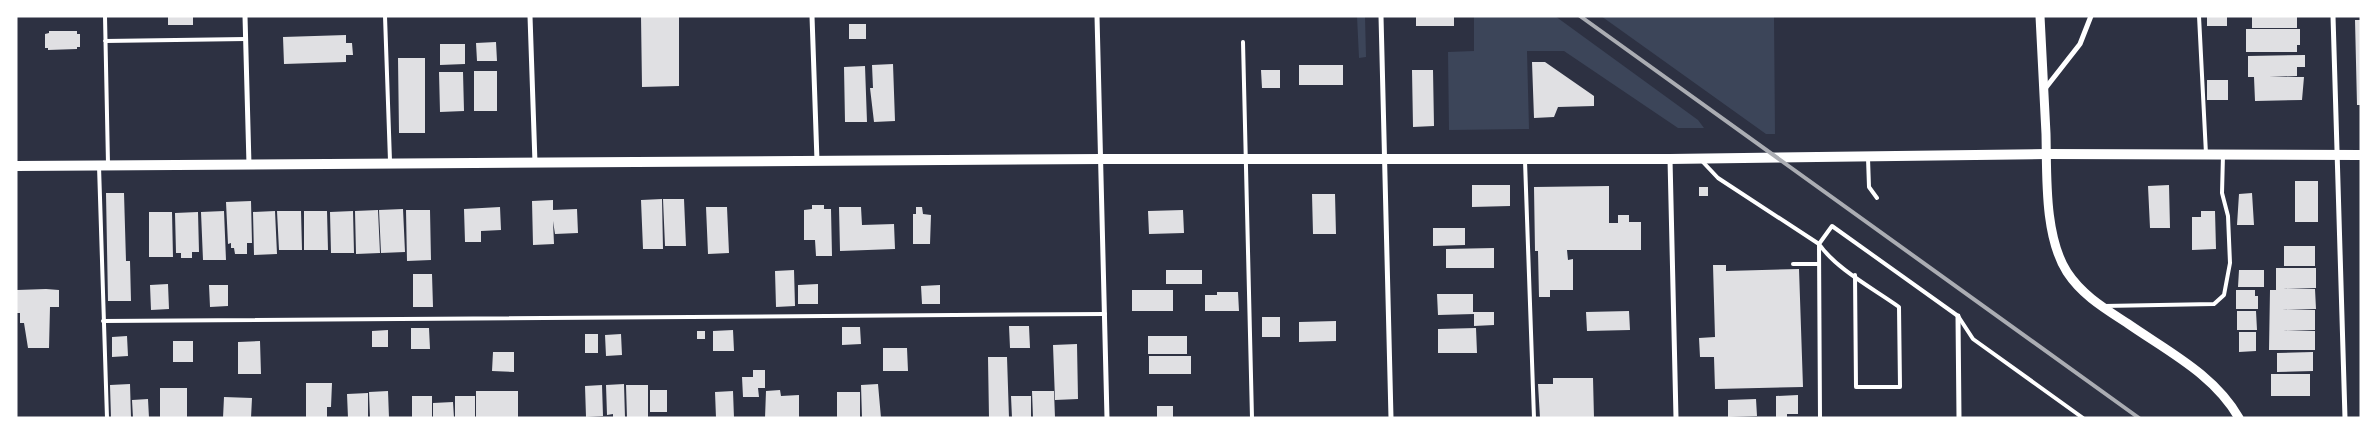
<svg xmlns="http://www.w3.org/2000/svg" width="2377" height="434" viewBox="0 0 2377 434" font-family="'Fira Sans',sans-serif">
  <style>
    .green { fill: #3c4559 }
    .building { fill: #e0e0e3 }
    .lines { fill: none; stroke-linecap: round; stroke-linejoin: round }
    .service { stroke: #fff; stroke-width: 4 }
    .minor { stroke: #fff; stroke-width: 5 }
    .tertiary { stroke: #fff; stroke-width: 9 }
    .secondary { stroke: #fff; stroke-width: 10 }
    .rail { stroke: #abadb3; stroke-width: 4 }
  </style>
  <rect width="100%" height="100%" fill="#2d3142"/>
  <path class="green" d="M1357,16H1365L1366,57L1359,58Z
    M1474,16H1555L1698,120L1704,128H1678L1564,51H1527L1529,129L1449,130L1448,52L1474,51Z
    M1601,16H1774L1775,134H1766Z"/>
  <path class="building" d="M168,16H193V25H168Z
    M641,16H679V86L642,87Z
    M1416,16H1454V26H1416Z
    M2210,16H2227V26H2207V17Z
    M2252,16H2297V28H2252Z
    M2355,20H2361V105H2357Z
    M849,24H866V39H849Z
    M2246,29H2300V45H2297V52H2246Z
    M49,31H77V34H80V47H77V49L48,50V48H45V34L49,33Z
    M346,35V43H352L353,55H346V62L284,64L283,37Z
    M496,42L497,61H477L476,43Z
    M440,44H465V64L440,65Z
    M2305,55V67H2297V76L2269,77H2304L2302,100L2255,101L2254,77H2248V56Z
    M398,58H425V133H399Z
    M1532,62H1545L1594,96V106L1558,107L1554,117L1534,118Z
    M893,64L895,121L874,122L870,88H873L872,65Z
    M1299,65H1343V85H1299Z
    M865,66L867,122H845L844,67Z
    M1261,70H1280V88H1262Z
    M1412,70H1433L1434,126L1413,127Z
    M474,71H497V111H474Z
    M439,72H463L464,111L440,112Z
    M2207,80H2228V100H2207Z
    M2295,181H2318V222H2295Z
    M1472,185H1510V206L1472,207Z
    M2169,185L2170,228H2150L2148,186Z
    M1609,186V223H1618V215H1629V222H1641V250H1567L1568,260L1573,259V290H1550V297H1539L1538,251H1535L1534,187Z
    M1699,187H1708V196H1699Z
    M106,193H124L126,261H130L131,301H108Z
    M2252,193L2254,225H2237L2239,194Z
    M1312,194H1335L1336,234H1313Z
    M662,199L663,249H643L641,200Z
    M663,199H684L686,246H665Z
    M553,200V210L577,209L578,233L555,234L553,221L554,244L533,245L532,201Z
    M251,201L252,243H247V254H235L234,248H231V243L228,244L226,202Z
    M812,205H824V209H831L832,256H816L815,240H804V210L812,209Z
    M500,207L501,230L481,231V242H465L464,209Z
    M706,207H727L729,253L708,254Z
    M839,207H861L862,225L894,224L895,249L840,251Z
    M916,207H922L923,214L931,215L930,244H913V214H916Z
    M403,209L405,252L381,253L379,210Z
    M378,210L380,253L356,254L355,211Z
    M406,210H430L431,260L407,261Z
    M1183,210L1184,233L1149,234L1148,211Z
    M224,211L226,260H203L201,212Z
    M275,211L277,254L254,255L253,212Z
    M277,211H301L302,250H279Z
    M304,211H327L328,250H304Z
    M353,211L354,253H331L330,212Z
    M2201,211H2215L2216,249L2192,250V217H2201Z
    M149,212H172L173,257H149Z
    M198,212L199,252H192V258H181V253H176L175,213Z
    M1433,228H1465V245L1433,246Z
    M2284,246H2315V266H2284Z
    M1494,248V268H1446V249Z
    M1713,265H1726V271L1799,269L1803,387L1715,389L1714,357H1700L1699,338L1715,337Z
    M2276,268H2316V288L2283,289H2315L2316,309H2282L2315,310V330H2283L2315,331V350H2269L2270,290H2276Z
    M794,270L795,306L776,307L775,271Z
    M1166,270H1202V284H1166Z
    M2239,270H2264V287H2238Z
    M413,274H432L433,307H413Z
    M168,284L169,309L151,310L150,285Z
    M818,284V304H798V285Z
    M209,285H228V306L210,307Z
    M940,285V304H922L921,286Z
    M46,289L59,290V307H50L49,348H28L24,323H20V313H17V290Z
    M1132,290H1173V311H1132Z
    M2236,290H2255V296H2258V309H2236Z
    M1217,292H1238L1239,311H1205V295H1217Z
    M1437,294H1473V312H1494V325L1474,326V314L1438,315Z
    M1629,311L1630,330L1587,331L1586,312Z
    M2237,311H2256L2257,330H2237Z
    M1262,317H1280V337H1262Z
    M1336,321V341L1299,342V322Z
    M1009,326H1029L1030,348H1010Z
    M842,327H860L861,344L842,345Z
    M411,328H429L430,349H411Z
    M1476,328L1477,353H1438V329Z
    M388,330V347H372V331Z
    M733,330L734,351H713V331Z
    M697,331H705V339H697Z
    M2239,332H2256V351L2239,352Z
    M585,334H598V353H585Z
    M621,334L622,355L606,356L605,335Z
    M127,336L128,356L112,357V337Z
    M1148,336H1187V354H1148Z
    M173,341H193V362H173Z
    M260,341L261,374H238V342Z
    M1077,344L1078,399L1055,400L1053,345Z
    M883,348H907L908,371H883Z
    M493,352H514V372L492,371Z
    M2313,352V371L2277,372V353Z
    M1149,356H1191V374H1149Z
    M988,357H1007L1009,418H989Z
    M753,370H765V388H758L759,397H743L742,377H753Z
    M2271,374H2310V396H2271Z
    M1553,378H1593L1594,418H1540L1538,384H1553Z
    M306,383H332L331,407H327V418H306Z
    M130,384L131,418H111L110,385Z
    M624,384L625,418H613V414L607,415L606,385Z
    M878,384L881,418H862L861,385Z
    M602,385L603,416L586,417L585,386Z
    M626,385H648V418H627Z
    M160,388H187V418H160Z
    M650,390H667V412H650Z
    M780,390L781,396L799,395V418H765L766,391Z
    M388,391L389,418H370L369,392Z
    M476,391H518V418H476Z
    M733,391L734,418H716L715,392Z
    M1032,391H1054L1055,418H1033Z
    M837,392H860V418H837Z
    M368,393V418H348L347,394Z
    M1798,395V414H1787V418H1776V396Z
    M412,396H432V418H412Z
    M455,396H475V418H455Z
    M1011,396H1031V418H1012Z
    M224,397L252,398L251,418H223Z
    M148,399L149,418H133L132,400Z
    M1756,399L1757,416L1728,417V400Z
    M453,402L454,418H433V403Z
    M1157,406H1173V418H1157Z"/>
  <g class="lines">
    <path class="service" d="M105,16L108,164
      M385,16L390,161
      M2199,16L2206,154
      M105,41L246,39
      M1243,42L1252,418
      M1868,158L1869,187L1877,198
      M1701,160L1718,178L1819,244C1836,269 1874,289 1899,307L1900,387H1856L1855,275
      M1525,161L1534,418
      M99,166L107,418
      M1793,264H1819
      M2104,306L2214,304L2224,295L2230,263L2228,216L2222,193L2223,155
      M103,321L1105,314
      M1820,418L1819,244L1832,226L1958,316L1973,339L2083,418"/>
    <path class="minor" d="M245,16L249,165
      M530,16L535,163
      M812,16L817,161
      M1097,16L1107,418
      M1381,16L1391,418
      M2333,16L2345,418
      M2044,90L2080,44L2091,16
      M1670,159L1676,418
      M1958,316L1959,418"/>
    <path class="tertiary" d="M2040,16C2042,55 2044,95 2046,134C2047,175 2044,236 2067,272C2082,295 2104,308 2127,323C2167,351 2214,374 2239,418"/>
    <path class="secondary" d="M16,166L1102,159H1670L2046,154L2361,155"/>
    <path class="rail" d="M1580,16L2139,418"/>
  </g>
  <rect width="2377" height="434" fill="none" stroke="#ffffff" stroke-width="35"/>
</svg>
